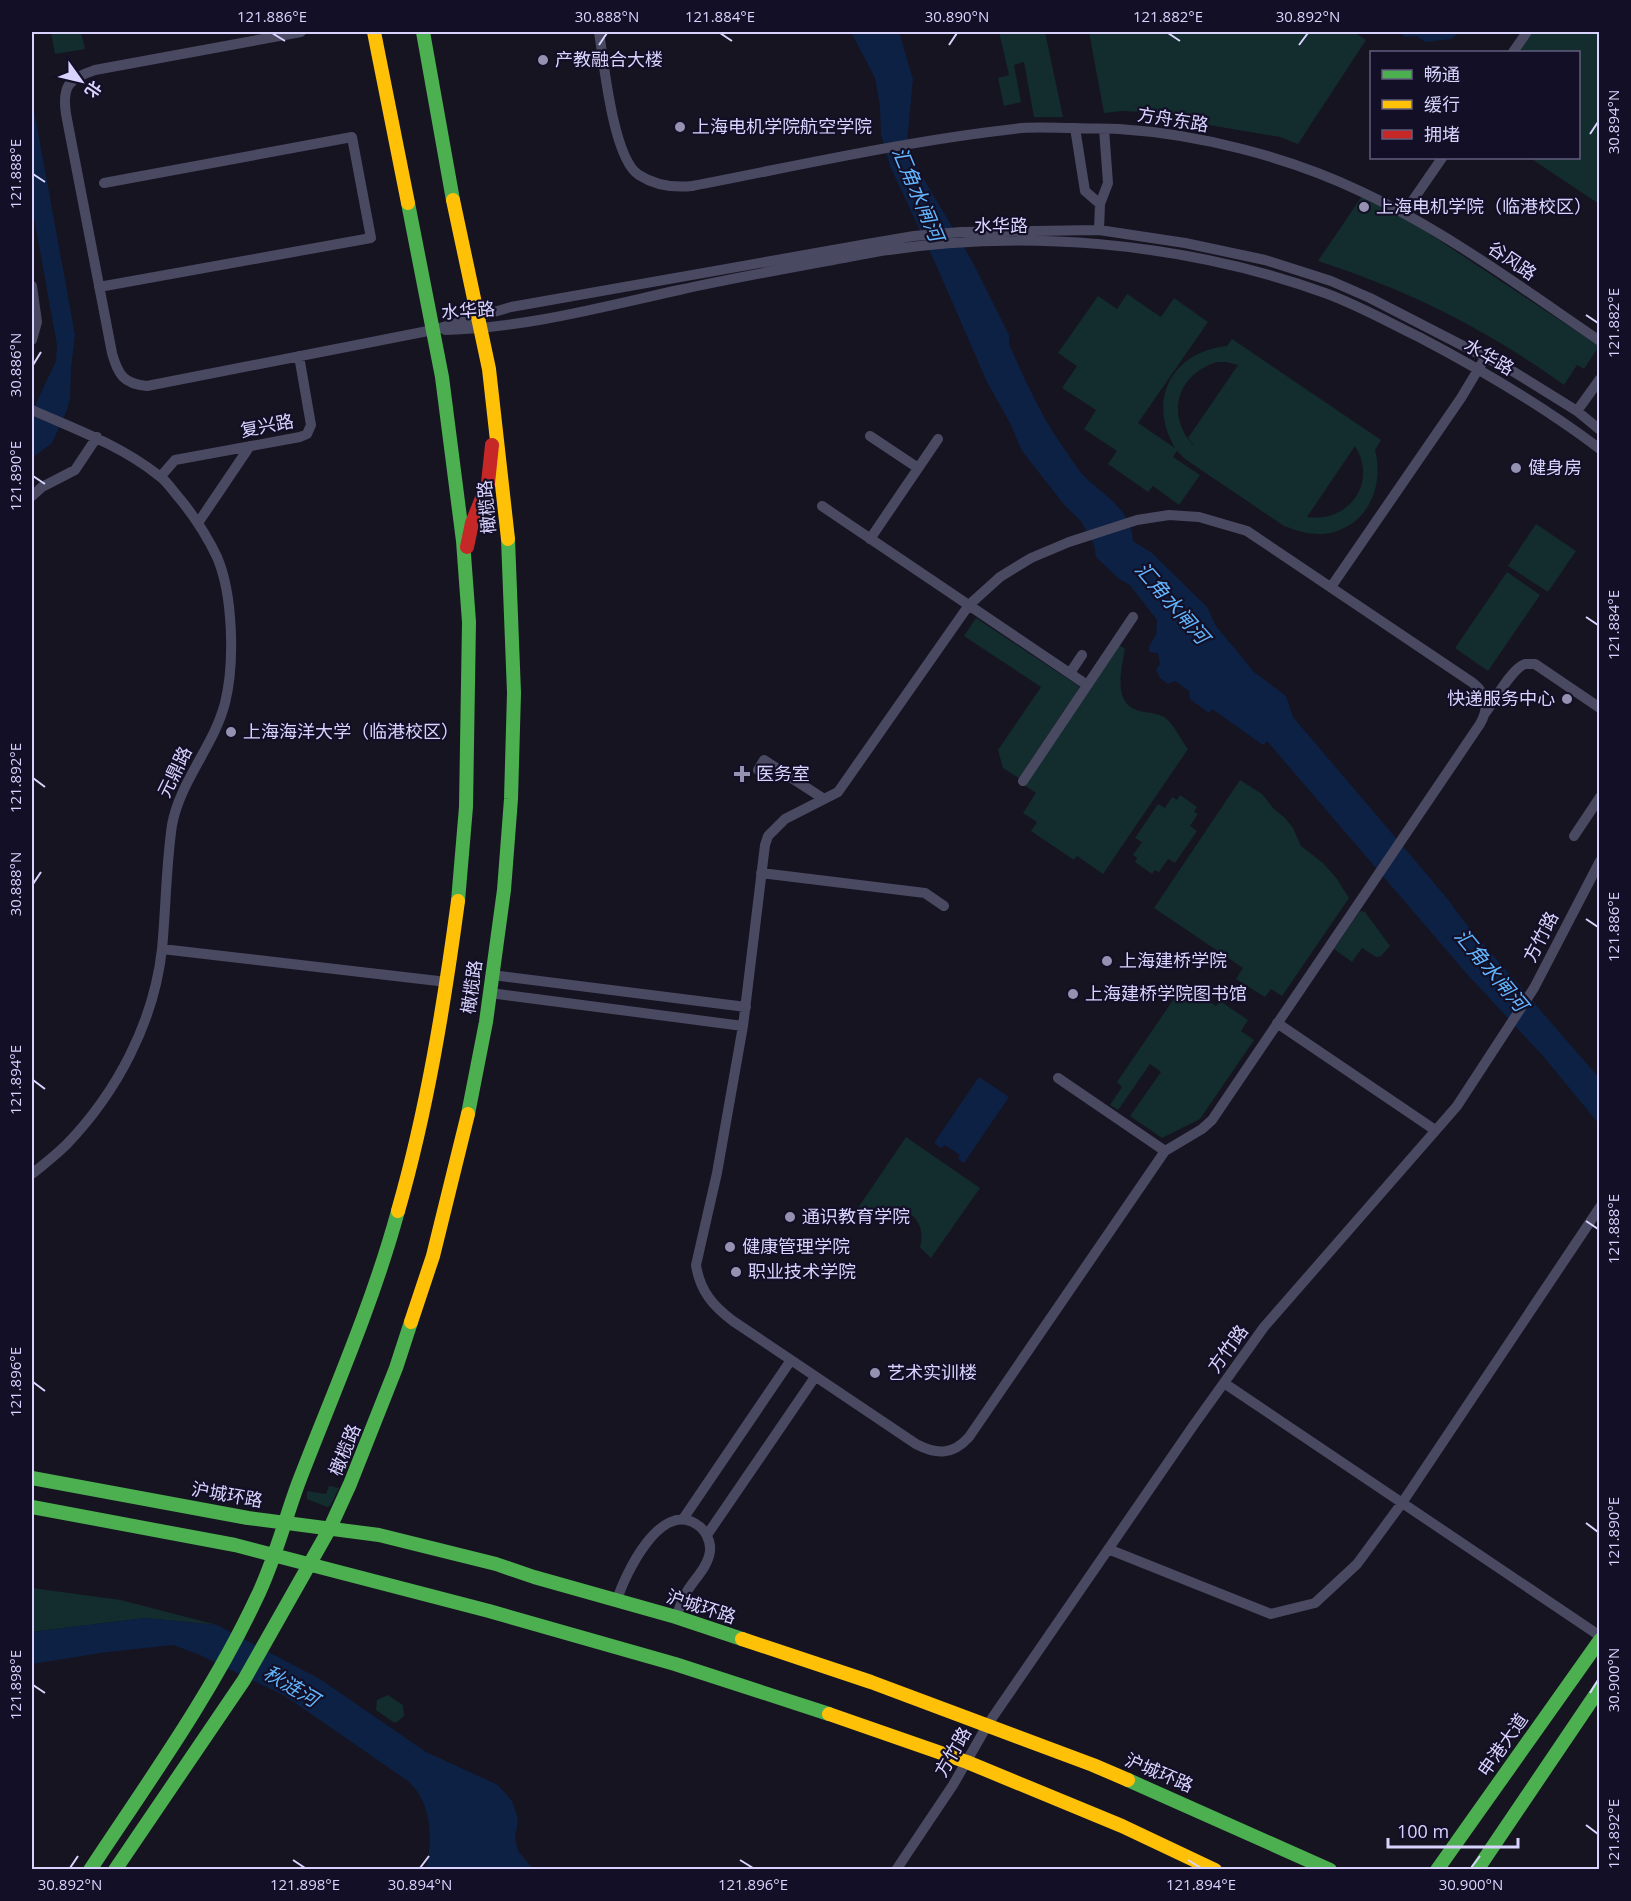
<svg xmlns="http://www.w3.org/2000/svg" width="1631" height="1901" viewBox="0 0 1631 1901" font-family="'Open Sans','Noto Sans SC',sans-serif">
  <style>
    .green { fill: #132c2d; fill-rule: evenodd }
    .water { fill: #0d2144 }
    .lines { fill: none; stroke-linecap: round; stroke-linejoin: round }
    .street { stroke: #4a4962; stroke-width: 10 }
    .fast { stroke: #4caf50; stroke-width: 14 }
    .slow { stroke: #ffc107; stroke-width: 14 }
    .jam { stroke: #c62828; stroke-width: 14 }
    .ticks { fill: none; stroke: #d9d4ff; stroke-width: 2 }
    .poi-dot { fill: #9591b1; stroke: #130f26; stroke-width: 2 }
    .labels { text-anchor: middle; stroke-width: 4.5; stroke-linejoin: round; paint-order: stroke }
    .poi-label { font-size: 18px; fill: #d9d4ff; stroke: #130f26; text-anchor: start }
    .street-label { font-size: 18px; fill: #d9d4ff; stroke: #130f26 }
    .water-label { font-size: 20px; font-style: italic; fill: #62b6ff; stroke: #130f26 }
    .neatline { fill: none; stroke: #d9d4ff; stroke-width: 2 }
    .ticks-label { font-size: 15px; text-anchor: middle; fill: #d9d4ff }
  </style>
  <rect width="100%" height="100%" fill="#161421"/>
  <path class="green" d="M51,32H81L85,49L55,54Z
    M999,32H1045L1063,117H1034L1024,62L1014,65L1021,102L1004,106L998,78L1009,75Z
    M1089,32H1354L1366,40L1298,144L1280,137L1185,121L1156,113L1122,111L1104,113Z
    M1533,32H1599V204L1530,158H1578V52H1519Z
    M1362,196L1401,215L1599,346L1584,369L1577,365L1564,385C1488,330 1408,290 1318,261Z
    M1127,294L1161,317L1174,298L1208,322L1138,423L1175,448C1147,400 1171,352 1227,346L1232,339L1381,440L1375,450C1384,483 1370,522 1334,532C1317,537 1300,532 1284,526L1185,459L1177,451L1173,457L1200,475L1179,505L1153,486L1148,492L1108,464L1117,451L1084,429L1096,410L1062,388L1077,366L1058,353L1098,296L1117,309ZM1217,362H1226L1238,365L1188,438L1196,448C1165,418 1175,375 1217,362ZM1355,446C1378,483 1349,523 1307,517Z
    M1536,524L1576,551L1548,592L1508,566Z
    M1507,572L1540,595L1488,671L1455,648Z
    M976,618L1080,687L1019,778L1003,768L998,750L1041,687L964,636Z
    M1119,645L1125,649C1122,666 1113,699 1134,709C1143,713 1153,712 1162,716C1173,721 1180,739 1188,749L1103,874L1077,856L1074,860L1031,831L1037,822L1023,813L1036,793L1024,785Z
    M1240,780L1262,794L1274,809L1285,818L1293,828L1301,846L1323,863L1337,879L1349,898L1282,996L1271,989L1265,997L1236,979L1243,968L1154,908Z
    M1180,795L1197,807L1194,812L1198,814L1190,826L1197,831L1175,863L1168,859L1159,872L1155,870L1152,874L1135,862L1137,858L1133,855L1142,842L1135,838L1158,804L1165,808L1172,797L1177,800Z
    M1360,911L1365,912L1390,946L1381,956L1376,957L1362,948L1352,962L1334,949Z
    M1184,984L1216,1006L1220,1001L1248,1020L1241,1031L1254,1040L1200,1119L1162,1138L1130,1116L1161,1072L1150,1064L1118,1110L1110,1105L1122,1087L1117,1082Z
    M906,1137L980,1188L931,1258L920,1247C929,1217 897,1196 872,1214L858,1208Z
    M329,1486L339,1488L330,1506L327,1507L307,1499V1491L326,1494Z
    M32,1588L121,1600L217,1625L145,1618L32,1632Z
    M388,1695L403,1705L404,1716L397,1722H393L376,1710L377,1700Z"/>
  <path class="water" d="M851,32H899L913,79L907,142L911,157L972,261L1009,335V344C1026,383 1043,420 1068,454C1074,463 1080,473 1088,480C1108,498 1131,511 1133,541L1152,553L1207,607L1216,626L1254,672L1286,696L1293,717L1446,897L1466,924L1599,1078V1124L1543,1056L1467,974L1267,741L1263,745L1212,709L1209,713L1190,699L1189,691L1175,681L1168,684L1160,678L1156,670L1160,664L1158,653L1149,652V646L1156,635L1157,620L1130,585L1119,579L1096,557L1094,545L1081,521L1066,507L1022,451L1011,425L987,382L937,267L890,166L881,134L880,106L875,78Z
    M1399,32H1479L1477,33H1459L1451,39L1425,42L1417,36L1405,37Z
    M32,99L75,335L71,368L70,399L67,410L52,443L32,458V412L56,361L57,345L32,207Z
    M979,1077L1009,1097L964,1163L958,1159L960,1155L945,1145L941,1148L934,1143Z
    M145,1618L217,1625L320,1679L426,1752L498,1785L512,1801L517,1816L518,1821L515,1837L518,1851L533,1869H426C433,1839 432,1803 408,1781L285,1696L200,1655L173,1645L107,1652L32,1664V1632Z"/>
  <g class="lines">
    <path class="street" d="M301,32L95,70C68,79 62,86 66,114L112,353C118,375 124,384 147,386L433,330L511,307L867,244L914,236L961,232L1099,230L1185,243L1265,260L1331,281L1370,298L1514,372L1577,411L1600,430
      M599,32C604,63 613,159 639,175C656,186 673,188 692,186C801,165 911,140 1022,128C1039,127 1058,128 1075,128C1090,129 1104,128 1119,129C1199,134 1289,157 1362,192C1447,232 1522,288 1600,341
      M1513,52L1527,32
      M1075,128L1085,191L1100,204
      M1404,213L1442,158
      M1099,230L1100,204L1108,183L1104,129
      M32,286L37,322L32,340
      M99,287L371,238L352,137L104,183
      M445,330C524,328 602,307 679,290C742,276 806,265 870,253C1017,227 1184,242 1325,293C1358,305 1388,322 1419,337C1482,370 1543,406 1600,449
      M32,410C75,429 120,445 158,475C167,481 173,491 180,499C194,516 207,536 217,557C233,594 235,663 225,703C214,746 180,781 172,825C166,866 166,907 162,949C154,1022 117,1092 67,1144C56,1155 43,1165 32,1174
      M1577,411L1600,379
      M870,436L918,468
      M161,476L175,460L300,437L307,434L311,425L299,356
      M32,496L42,487L75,470L97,437
      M822,506L1087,685
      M1169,515L1199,517L1247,531L1473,683C1487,694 1489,709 1480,724L1212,1120L1202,1129L1165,1151L969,1437C953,1455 937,1455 916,1444L733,1321C713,1306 700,1291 696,1265L717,1173L743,1026L765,845L768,836L785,819L838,792L969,605L1000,577L1031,558L1069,542L1137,520Z
      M198,523L250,446
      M870,539L938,439
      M1331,587L1461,398L1482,363
      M1070,673L1082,655
      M1486,712C1494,701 1512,668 1525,664C1528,664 1532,664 1535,664L1600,708
      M758,770L764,760L824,799
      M1023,781L1133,617
      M1574,836L1600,797
      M761,873L925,893L944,906
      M162,949L447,982
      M492,975L746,1007
      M490,993L743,1026
      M1277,1023L1435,1130
      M1058,1078L1165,1151
      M1224,1383L1600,1636
      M683,1519L791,1360
      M707,1535L815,1377
      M1108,1549L1271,1614L1315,1603L1357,1564L1402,1503L1600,1207
      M617,1600C625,1574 660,1501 696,1524C705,1529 711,1541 710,1551C708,1568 692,1581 685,1595C681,1602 679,1610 676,1617
      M896,1870L953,1785L988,1724L1193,1426L1264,1327L1457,1106L1534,988L1600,861"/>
    <path class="fast" d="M423,32L453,200
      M408,203L442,377L463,541L469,622L466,807L458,901
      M468,1114L486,1022L504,890L511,799L514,693L508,539
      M32,1478L248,1518L379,1535L496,1564L534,1577L676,1617L742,1639
      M32,1507L235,1545L489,1611L675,1664L829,1714
      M1128,1780L1330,1870
      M90,1870C148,1782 211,1695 256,1599C274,1563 284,1522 298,1484C333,1393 372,1306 398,1211
      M115,1870L244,1680L330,1528L350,1484L396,1368L411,1322
      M1437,1870L1600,1640
      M1477,1870L1600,1688"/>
    <path class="slow" d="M374,32L408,203
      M453,200L489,369L508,539
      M398,1211C427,1110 444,1005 458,901
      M411,1322L433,1256L468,1114
      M742,1639L871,1682L1093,1765L1128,1780
      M829,1714L967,1762L1122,1826L1215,1870"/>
    <path class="jam" d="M467,547L472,523L488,483L492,445"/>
  </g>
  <path class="ticks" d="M272,33L285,41M720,33L732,41M1168,33L1180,41M599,45L607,33M949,45L957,33M1299,45L1308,33M1590,134L1598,122M33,174L45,182M1586,315L1598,323M33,365L41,352M33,476L45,484M1586,617L1598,625M33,778L45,787M33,884L41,872M1586,919L1598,927M33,1080L45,1089M1586,1221L1598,1229M33,1382L45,1391M1586,1523L1598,1532M33,1685L45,1693M1590,1693L1598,1680M1586,1825L1598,1834M293,1860L305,1868M740,1860L753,1868M1188,1860L1201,1868M70,1868L78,1856M420,1868L429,1856M1471,1868L1480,1856"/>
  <g class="poi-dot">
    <circle cx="543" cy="60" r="6"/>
    <circle cx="680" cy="127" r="6"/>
    <circle cx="1364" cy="207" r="6"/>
    <circle cx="1516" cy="468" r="6"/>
    <circle cx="1567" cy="699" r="6"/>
    <circle cx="231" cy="732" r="6"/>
    <path d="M739 765h6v6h6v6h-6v6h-6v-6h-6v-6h6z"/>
    <circle cx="1107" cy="961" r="6"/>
    <circle cx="1073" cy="994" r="6"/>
    <circle cx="790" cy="1217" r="6"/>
    <circle cx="730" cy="1247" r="6"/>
    <circle cx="736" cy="1272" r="6"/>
    <circle cx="875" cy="1373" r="6"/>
  </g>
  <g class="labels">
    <g class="poi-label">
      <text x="555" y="66">产教融合大楼</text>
      <text x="692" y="133">上海电机学院航空学院</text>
      <text x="1376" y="213">上海电机学院（临港校区）</text>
      <text x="1528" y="474">健身房</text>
      <text x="1555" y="705" text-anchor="end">快递服务中心</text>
      <text x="243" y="738">上海海洋大学（临港校区）</text>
      <text x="756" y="780">医务室</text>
      <text x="1119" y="967">上海建桥学院</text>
      <text x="1085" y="1000">上海建桥学院图书馆</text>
      <text x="802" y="1223">通识教育学院</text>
      <text x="742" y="1253">健康管理学院</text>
      <text x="748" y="1278">职业技术学院</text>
      <text x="887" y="1379">艺术实训楼</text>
    </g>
    <g class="street-label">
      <text transform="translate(1173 120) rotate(9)" y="6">方舟东路</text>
      <text x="1001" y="232">水华路</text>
      <text transform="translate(1512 261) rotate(34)" y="6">谷风路</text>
      <text transform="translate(468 311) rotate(-4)" y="6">水华路</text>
      <text transform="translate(1489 357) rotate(30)" y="6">水华路</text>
      <text transform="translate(267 426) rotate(-11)" y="6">复兴路</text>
      <text transform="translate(487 507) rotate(-95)" y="6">橄榄路</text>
      <text transform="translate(175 772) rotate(-64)" y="6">元鼎路</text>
      <text transform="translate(1541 937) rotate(-63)" y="6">方竹路</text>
      <text transform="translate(472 987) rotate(-82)" y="6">橄榄路</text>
      <text transform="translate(1228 1349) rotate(-54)" y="6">方竹路</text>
      <text transform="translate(345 1450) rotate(-68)" y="6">橄榄路</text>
      <text transform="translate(227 1495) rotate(10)" y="6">沪城环路</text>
      <text transform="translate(701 1607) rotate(18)" y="6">沪城环路</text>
      <text transform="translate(1503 1745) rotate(-55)" y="6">申港大道</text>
      <text transform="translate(953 1752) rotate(-60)" y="6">方竹路</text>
      <text transform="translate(1159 1773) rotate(23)" y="6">沪城环路</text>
    </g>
    <g class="water-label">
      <text transform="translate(918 194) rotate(67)" y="7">汇角水闸河</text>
      <text transform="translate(1172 603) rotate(49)" y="7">汇角水闸河</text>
      <text transform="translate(1491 970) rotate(50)" y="7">汇角水闸河</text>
      <text transform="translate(291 1686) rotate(31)" y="7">秋涟河</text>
    </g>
  </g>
  <rect width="1631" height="1901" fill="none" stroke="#130f26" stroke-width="66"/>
  <rect x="1370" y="51" width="210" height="108" fill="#130f26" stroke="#625e7d" stroke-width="1.5"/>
  <rect x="1382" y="70" width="30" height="9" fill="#4caf50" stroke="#625e7d" stroke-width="1.5"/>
  <text x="1424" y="81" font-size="18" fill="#d9d4ff">畅通</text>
  <rect x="1382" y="100" width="30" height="9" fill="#ffc107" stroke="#625e7d" stroke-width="1.5"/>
  <text x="1424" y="111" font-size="18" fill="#d9d4ff">缓行</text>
  <rect x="1382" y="130" width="30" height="9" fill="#c62828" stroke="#625e7d" stroke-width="1.5"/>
  <text x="1424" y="141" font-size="18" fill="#d9d4ff">拥堵</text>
  <g transform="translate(81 81) rotate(124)" stroke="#130f26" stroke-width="4.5" paint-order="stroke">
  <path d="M0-4.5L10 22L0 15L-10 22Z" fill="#d9d4ff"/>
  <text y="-9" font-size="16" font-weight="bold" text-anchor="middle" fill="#d9d4ff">北</text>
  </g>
  <path d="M1388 1838v9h130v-9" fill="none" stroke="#d9d4ff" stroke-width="3"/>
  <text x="1397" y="1838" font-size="18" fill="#d9d4ff" stroke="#130f26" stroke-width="4.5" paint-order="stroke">100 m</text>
  <rect x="33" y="33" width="1565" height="1835" class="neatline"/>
  <g class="ticks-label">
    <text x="272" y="22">121.886°E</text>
    <text x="607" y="22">30.888°N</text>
    <text x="720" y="22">121.884°E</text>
    <text x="957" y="22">30.890°N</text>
    <text x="1168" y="22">121.882°E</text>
    <text x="1308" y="22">30.892°N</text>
    <text transform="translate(1614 122) rotate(-90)" y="5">30.894°N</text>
    <text transform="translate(16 174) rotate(-90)" y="5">121.888°E</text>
    <text transform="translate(1614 323) rotate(-90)" y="5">121.882°E</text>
    <text transform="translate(16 365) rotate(-90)" y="5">30.886°N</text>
    <text transform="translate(16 476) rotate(-90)" y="5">121.890°E</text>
    <text transform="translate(1614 625) rotate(-90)" y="5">121.884°E</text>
    <text transform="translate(16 778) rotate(-90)" y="5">121.892°E</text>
    <text transform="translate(16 884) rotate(-90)" y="5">30.888°N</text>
    <text transform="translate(1614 927) rotate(-90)" y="5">121.886°E</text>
    <text transform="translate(16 1080) rotate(-90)" y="5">121.894°E</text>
    <text transform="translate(1614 1229) rotate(-90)" y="5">121.888°E</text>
    <text transform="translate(16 1382) rotate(-90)" y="5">121.896°E</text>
    <text transform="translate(1614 1532) rotate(-90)" y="5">121.890°E</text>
    <text transform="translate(1614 1680) rotate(-90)" y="5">30.900°N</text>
    <text transform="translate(16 1685) rotate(-90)" y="5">121.898°E</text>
    <text transform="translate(1614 1834) rotate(-90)" y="5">121.892°E</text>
    <text x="70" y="1890">30.892°N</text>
    <text x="305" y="1890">121.898°E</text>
    <text x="420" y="1890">30.894°N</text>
    <text x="753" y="1890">121.896°E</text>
    <text x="1201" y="1890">121.894°E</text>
    <text x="1471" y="1890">30.900°N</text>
  </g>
</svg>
